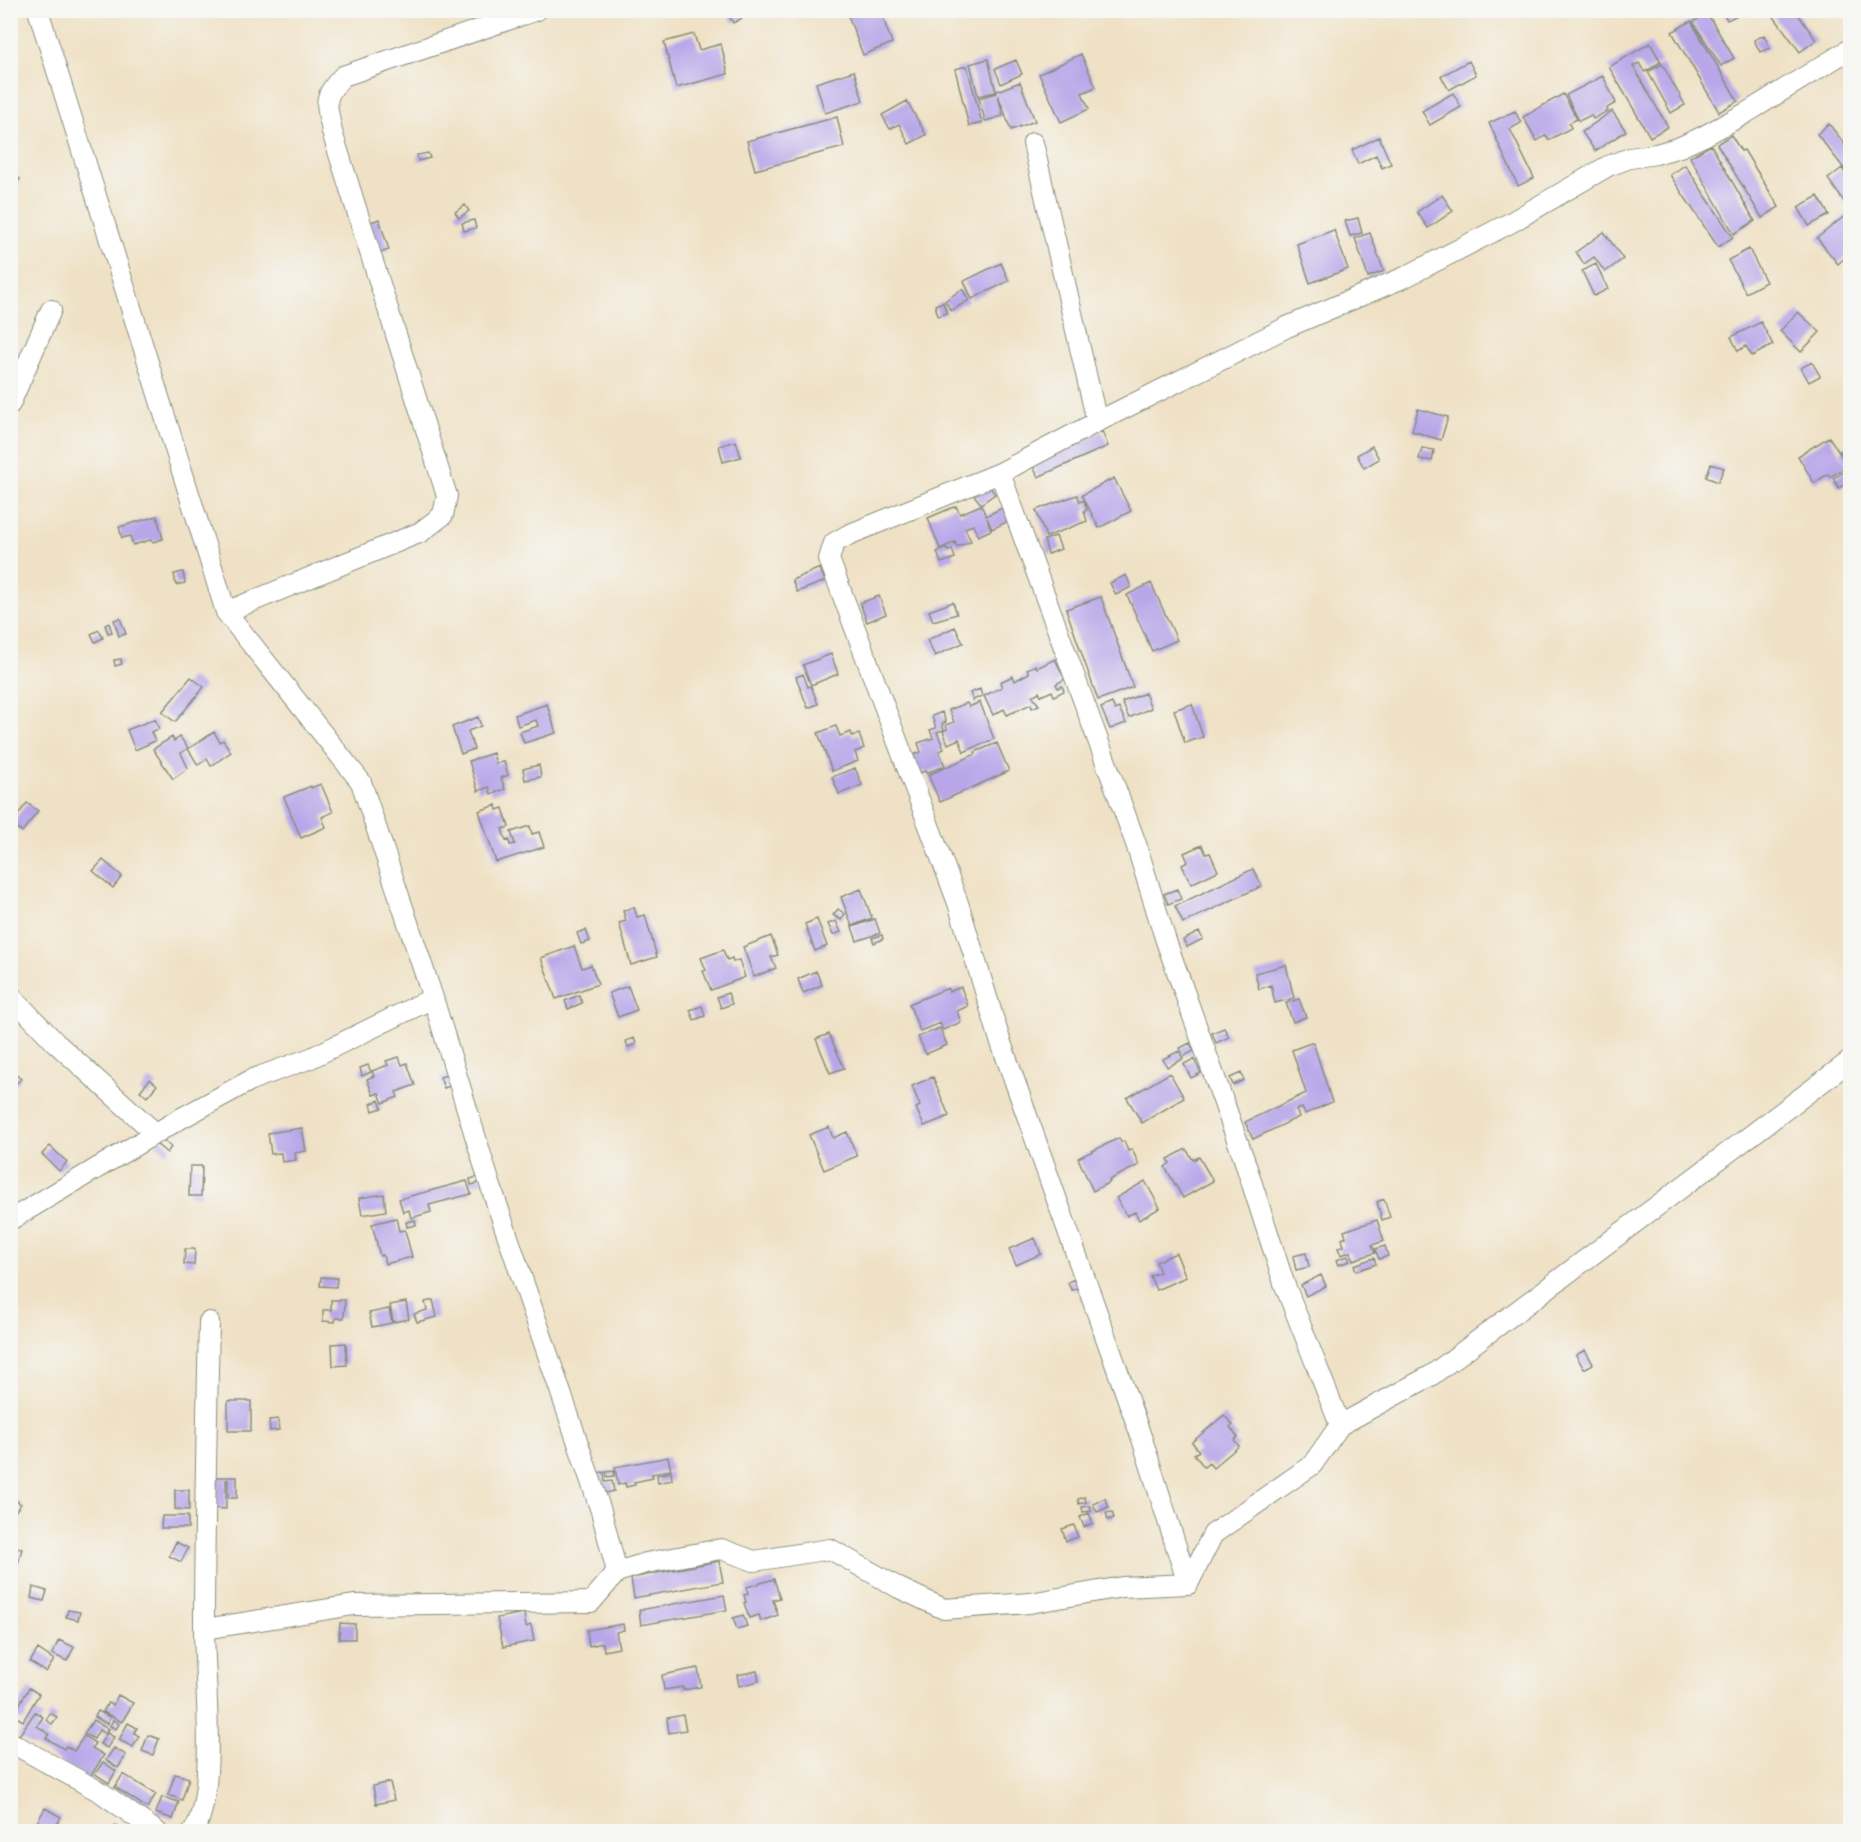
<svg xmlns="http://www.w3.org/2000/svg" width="1861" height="1842" viewBox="0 0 1861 1842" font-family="Sriracha,sans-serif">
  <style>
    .building { fill: #b8a6e9 }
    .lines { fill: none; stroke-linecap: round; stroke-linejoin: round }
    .street-casing { stroke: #878f7c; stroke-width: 22 }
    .street { stroke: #fff; stroke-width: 20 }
  </style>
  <rect width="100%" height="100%" fill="#f6f6f2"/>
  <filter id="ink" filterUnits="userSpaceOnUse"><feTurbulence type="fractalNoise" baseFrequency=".0167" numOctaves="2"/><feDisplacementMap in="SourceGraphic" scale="12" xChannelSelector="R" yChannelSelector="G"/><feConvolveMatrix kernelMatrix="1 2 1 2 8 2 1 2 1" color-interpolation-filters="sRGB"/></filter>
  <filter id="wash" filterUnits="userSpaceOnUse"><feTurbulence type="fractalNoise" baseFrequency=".008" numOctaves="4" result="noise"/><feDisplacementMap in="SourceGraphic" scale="24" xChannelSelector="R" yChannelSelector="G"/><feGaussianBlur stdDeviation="1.35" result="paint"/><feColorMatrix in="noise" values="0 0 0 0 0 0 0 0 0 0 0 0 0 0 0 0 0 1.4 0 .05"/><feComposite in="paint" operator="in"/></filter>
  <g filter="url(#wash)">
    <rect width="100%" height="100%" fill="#efe1c5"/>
    <g id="blocks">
      <path class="building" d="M726,10H746L748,15L733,23Z
        M846,10H880L892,43L863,55Z
        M1722,10H1735L1738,15L1727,20Z
        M1769,10H1795L1816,40L1800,52Z
        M1707,13L1734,58L1721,66L1693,22Z
        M1691,21L1738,101L1719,112L1672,32Z
        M694,34L699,50L721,44L728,74L676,88L664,42Z
        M1764,35L1770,48L1760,52L1754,40Z
        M1650,43L1661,62L1645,72L1639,63L1633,66L1668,127L1650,137L1609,67Z
        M1081,54L1096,87L1082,93L1089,109L1061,122L1039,74Z
        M988,59L996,92L978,96L970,64Z
        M1016,60L1022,74L1001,84L995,69Z
        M1469,61L1476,75L1449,90L1441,76Z
        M1662,64L1685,105L1671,113L1648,72Z
        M967,66L982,123L969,126L955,69Z
        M854,71L863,101L825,113L816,83Z
        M1603,76L1616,103L1607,108L1608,111L1593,119L1591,115L1579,121L1566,95Z
        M1020,82L1035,121L1011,130L998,95L1003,116L985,121L979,98L997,93V91Z
        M1453,93L1461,107L1430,125L1422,111Z
        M1563,94L1577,119L1569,123L1571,128L1549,140L1546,135L1537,141L1523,117Z
        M907,101L926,135L909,144L899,124L890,129L882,115Z
        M1515,111L1521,123L1510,129L1534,178L1518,186L1489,123Z
        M1612,111L1626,131L1595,151L1582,132Z
        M837,117L844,147L755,170L747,141Z
        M1829,124L1850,151V176L1817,134Z
        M1731,135L1741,151L1744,150L1779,207L1762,218L1717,144Z
        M1379,137L1391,164L1382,168L1376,155L1358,164L1352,150Z
        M1711,145L1755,221L1734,234L1690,157Z
        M428,153L430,158L418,161L417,155Z
        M1685,165L1733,237L1718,247L1670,175Z
        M1842,168L1850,181V210L1828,179Z
        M10,173L20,179L10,193Z
        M1442,195L1453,211L1428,228L1417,212Z
        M1818,196L1829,215L1809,226L1798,207Z
        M465,205L469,211L459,218L455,212Z
        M1847,214L1850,218V253L1838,264L1817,238Z
        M1358,218L1362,233L1350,236L1345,221Z
        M379,219L389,250L379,253L369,223Z
        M474,220L476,228L464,231L462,223Z
        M1334,230L1348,269L1310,283L1297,244Z
        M1604,232L1623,259L1605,272L1594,257L1584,264L1576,252Z
        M1370,233L1384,271L1368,277L1355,238Z
        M1749,249L1766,282L1746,293L1728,260Z
        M1001,263L1009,281L972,299L964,281Z
        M1596,264L1608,289L1594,296L1582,271Z
        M962,289L969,300L951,311L945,301Z
        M943,302L947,313L938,316L935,305Z
        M1798,312L1820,332L1801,352L1780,331Z
        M1761,322L1773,345L1752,356L1746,346L1738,351L1731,337Z
        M1812,362L1820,376L1809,382L1801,368Z
        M1418,409L1448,417L1441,440L1412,431Z
        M1102,431L1108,446L1038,477L1031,462Z
        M1829,437L1848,466L1830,477L1828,474L1814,483L1798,456Z
        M736,441L741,457L723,462L719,446Z
        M1372,446L1379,459L1364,468L1357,455Z
        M1847,446L1850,452V482L1839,488L1833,478L1850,469L1840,451Z
        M1422,448L1434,450L1432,461L1419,459Z
        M1711,464L1724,468L1718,482L1706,477Z
        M1114,478L1131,511L1099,528L1082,495Z
        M988,484L995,494L981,504L973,494Z
        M1077,495L1080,502L1084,500L1087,510L1084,511L1087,521L1046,537L1036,510Z
        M981,505L986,516L1008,505L1015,518L992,529L987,518L991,530L978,536L973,525L965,528L971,541L957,547L955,542L940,549L928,518L956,506L960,514Z
        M157,516L163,539L153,542L150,540L133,545L130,536L122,538L119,527Z
        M1056,536L1061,549L1048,554L1044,540Z
        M946,548L948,551L952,549L955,558L941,563L937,552Z
        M820,568L825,581L797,592L792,580Z
        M183,572L185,583L176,585L174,574Z
        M1126,575L1131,587L1116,595L1110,583Z
        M1151,583L1177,640L1152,651L1127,595Z
        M879,596L886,614L867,622L860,603Z
        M1101,597L1133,687L1098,700L1066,609Z
        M953,602L957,614L933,621L929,611Z
        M120,618L126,634L119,636L114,620Z
        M109,623L112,632L108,633L105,625Z
        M955,627L963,643L935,656L927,640Z
        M99,630L103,638L95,642L91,634Z
        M831,654L838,674L811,685L803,665Z
        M121,659L122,664L115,666L114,660Z
        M1055,659L1065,679L1056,684L1058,688L1062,686L1064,691L1054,696L1052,691L1041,696L1039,692L1032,696L1039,705L1032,708L1031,704L1007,715L1004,709L993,715L984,696L1002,687L1000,682L1013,676L1015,681L1029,673L1027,669L1036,665L1037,668Z
        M803,674L808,687L811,686L818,704L808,708L796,677Z
        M191,677L204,687L175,722L162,712Z
        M980,689L982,696L973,700L970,693Z
        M1145,693L1151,708L1129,718L1122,702Z
        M980,702L994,739L964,752L959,739L948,744L943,731L947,729L946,725L954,722L949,710L967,703L969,707Z
        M1112,703L1115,710L1119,708L1126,723L1110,729L1101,708Z
        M547,704L556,733L524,743L520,732L538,726L536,720L518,726L515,715Z
        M1192,704L1203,737L1185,743L1174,710Z
        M942,712L946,722L942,724L944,730L937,732L944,749L939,751L945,766L926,773V771L917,773L911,756L921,752L918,743L933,738L930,730L936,728L932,716Z
        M478,717L481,726L468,731L474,749L461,754L452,727Z
        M155,719L159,729L151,732L155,741L135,750L127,730Z
        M836,726L840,736L851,732L852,736L859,734L864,748L855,752L858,761L832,771L818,733Z
        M214,732L220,742L223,740L231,752L211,766L207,759L198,765L188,749Z
        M172,737L174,741L180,737L188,748L181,753L188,768L173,779L153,749Z
        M997,743L1009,771L940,802L928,775L976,754L975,752Z
        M493,753L496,764L504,761L508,775L501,778L505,789L491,794L489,787L478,791L469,761Z
        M539,765L541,777L525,780L523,769Z
        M855,768L862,785L839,794L832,777Z
        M321,784L333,812L322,817L326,827L301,838L284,797L311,786V788Z
        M27,803L38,811L22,832L11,824Z
        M496,805L497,810L503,808L509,827L502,829L506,841L509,840L510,845L515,844L511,832L530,826L532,834L539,832L544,847L496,862L479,811Z
        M1202,845L1206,854L1210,853L1218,871L1191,884L1182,865L1188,862L1184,853Z
        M103,860L122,876L113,888L93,871Z
        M1253,869L1262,886L1183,923L1175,906Z
        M861,889L872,918L852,926L841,897Z
        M1177,889L1181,899L1168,904L1164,894Z
        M634,907L637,917L645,915L657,957L631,965L619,923L626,921L623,911Z
        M838,909L845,914L841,920L833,915Z
        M817,919L827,946L815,951L805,924Z
        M875,919L880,933L857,941L852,927Z
        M836,921L841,932L833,935L828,924Z
        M586,930L590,941L581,944L577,933Z
        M1199,932L1203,939L1187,947L1183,940Z
        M882,935L883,939L874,943L872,938Z
        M771,936L778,955L771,957L776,968L754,977L743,947Z
        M574,946L582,968L591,965L598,984L556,999L541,958Z
        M723,950L727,960L732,958L733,962L739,960L745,977L711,990L703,971L706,970L701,958Z
        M1286,965L1294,998L1275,1003L1271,985L1259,989L1255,973Z
        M816,971L822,985L803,993L798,979Z
        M628,986L637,1010L618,1017L609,993Z
        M961,987L968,1006L957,1011L961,1022L943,1030L940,1023L920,1031L909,1004L948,988L949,992Z
        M728,993L732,1004L721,1008L717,997Z
        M579,995L582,1003L568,1009L565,1001Z
        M1299,999L1306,1017L1293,1022L1286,1003Z
        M702,1006L705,1016L694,1020L690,1010Z
        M940,1028L947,1045L926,1054L918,1037Z
        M1224,1028L1229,1037L1216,1043L1212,1033Z
        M829,1034L844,1068L830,1073L816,1039Z
        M634,1038L636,1044L628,1047L626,1041Z
        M1313,1042L1332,1102L1305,1114L1302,1108L1296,1110L1299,1117L1253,1139L1245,1122L1306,1093L1292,1050Z
        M1190,1043L1194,1051L1184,1056L1180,1048Z
        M1179,1051L1183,1059L1167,1067L1163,1059Z
        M399,1057L402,1065L407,1063L415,1085L396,1092L398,1097L383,1103L379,1093L373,1095L367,1079L374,1076L372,1071L388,1065L386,1061Z
        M1194,1059L1201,1073L1191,1078L1184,1064Z
        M368,1065L371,1072L362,1076L360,1068Z
        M10,1069L21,1079L10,1089Z
        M1170,1073L1184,1098L1142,1123L1127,1098Z
        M1241,1073L1244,1080L1233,1085L1230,1078Z
        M450,1074L453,1085L444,1088L440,1077Z
        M933,1077L949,1116L924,1126L916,1108L920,1106L912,1086Z
        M150,1079L157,1085L147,1097L140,1091Z
        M379,1100L382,1108L373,1111L371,1104Z
        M829,1127L833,1138L847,1132L857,1156L824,1170L809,1135Z
        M302,1128L306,1151L295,1153L296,1160L282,1162L281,1153L271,1154L268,1133Z
        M161,1138L171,1147L167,1153L156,1144Z
        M1119,1138L1121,1142L1124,1141L1128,1151L1132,1149L1139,1165L1109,1180L1110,1182L1093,1191L1078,1158Z
        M50,1146L67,1162L59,1171L42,1154Z
        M1186,1149L1193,1160L1199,1157L1213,1181L1183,1198L1165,1167L1170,1163L1168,1159Z
        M190,1166H202L201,1196H189Z
        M481,1176L483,1182L471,1185L470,1179Z
        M467,1181L471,1194L429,1205L431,1212L411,1218L409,1210L403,1212L399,1199Z
        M1145,1181L1160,1208L1139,1220L1135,1212L1127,1216L1116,1198Z
        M384,1194L386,1211L362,1215L359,1198Z
        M1384,1199L1390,1217L1382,1220L1377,1202Z
        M396,1218L399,1231L405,1230L412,1257L385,1264L383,1255L380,1256L372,1224Z
        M415,1220L416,1225L407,1227L406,1222Z
        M1377,1220L1384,1241L1372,1245L1375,1253L1353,1260L1350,1252L1341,1255L1338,1248L1344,1246L1342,1239L1346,1237L1344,1231Z
        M1035,1238L1041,1254L1016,1265L1009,1249Z
        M1385,1246L1388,1256L1379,1259L1375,1249Z
        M185,1249H195L194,1265L184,1264Z
        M1176,1253L1186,1277L1156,1290L1150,1276L1160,1272L1156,1262Z
        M1306,1253L1309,1267L1296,1270L1293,1256Z
        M1348,1256L1350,1261L1338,1265L1336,1260Z
        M1374,1258L1376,1264L1356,1271L1354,1265Z
        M1321,1275L1326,1286L1306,1296L1301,1285Z
        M321,1277L337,1278L336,1287L320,1286Z
        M1074,1279L1078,1288L1071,1290L1068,1282Z
        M331,1300H345L344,1318H336L335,1322L323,1321V1310H331Z
        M433,1300L437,1317L417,1322L414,1314L427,1310L425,1302Z
        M406,1302L409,1319L393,1322L390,1305Z
        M389,1309L392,1323L372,1327L369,1313Z
        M346,1343L347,1365L333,1366L332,1344Z
        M1585,1350L1593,1364L1584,1369L1576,1355Z
        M228,1401H251V1431H228Z
        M1224,1415L1233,1425L1230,1427L1238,1437L1234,1440L1239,1446L1213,1468L1209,1463L1204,1467L1194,1454L1199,1451L1192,1442Z
        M278,1419L279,1430L270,1431L269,1420Z
        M668,1457L671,1470L652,1474L653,1478L634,1482L635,1485L626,1487L625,1483L618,1485L615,1467Z
        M614,1471V1476L607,1477L606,1472Z
        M604,1472L605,1482L612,1481L614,1491L603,1494L601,1481L598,1482L596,1473Z
        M671,1472L672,1480L658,1483L657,1475Z
        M211,1477H237V1498H228V1480H226V1509L210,1508Z
        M175,1490H189V1510L175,1509Z
        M10,1496L21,1504L10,1518Z
        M1085,1497L1086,1502L1079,1504L1078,1499Z
        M1105,1498L1109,1507L1097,1512L1093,1504Z
        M1090,1506L1091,1511L1083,1512L1082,1507Z
        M1112,1512L1114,1518L1108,1520L1106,1513Z
        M1089,1513L1093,1523L1084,1527L1080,1517Z
        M162,1516H188V1528H161Z
        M1074,1525L1078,1537L1066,1541L1062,1529Z
        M176,1542L188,1548L181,1562L169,1556Z
        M10,1546L22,1549L16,1571L10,1570Z
        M719,1561L723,1582L634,1598L631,1578Z
        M774,1579L780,1598L773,1600L778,1615L761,1621L759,1615L749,1618L744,1603L746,1602L744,1595L748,1594L747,1587Z
        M33,1587L47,1591L44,1601L31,1598Z
        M724,1595L727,1610L641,1625L639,1610Z
        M68,1610L80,1612L78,1620L66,1617Z
        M524,1613L526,1627L531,1625L534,1641L503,1647L497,1618Z
        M743,1615L747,1626L737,1629L733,1618Z
        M340,1623L355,1624V1639H339Z
        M623,1624L624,1630L616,1632L619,1648L604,1651L603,1643L589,1646L587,1630Z
        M59,1640L74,1647L67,1661L52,1654Z
        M38,1649L54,1660L46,1672L30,1662Z
        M698,1668L701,1687L683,1690V1687L664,1690L662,1675Z
        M757,1671L759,1681L739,1686L737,1675Z
        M29,1688L39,1694L23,1721L13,1715Z
        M118,1695L133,1703L122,1722L103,1712L108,1703L113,1705Z
        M98,1711L110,1717L107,1724L95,1717Z
        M35,1712L43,1717L37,1726L49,1734L46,1738L64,1749L66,1746L74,1751L84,1736L95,1743L92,1748L104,1755L89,1779L18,1737Z
        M50,1713L57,1717L52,1724L46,1720Z
        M683,1715L686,1730L669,1733L667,1718Z
        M93,1720L108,1729L105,1734L99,1730L94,1739L84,1734Z
        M113,1720L119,1724L116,1729L110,1726Z
        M128,1723L137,1728L134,1733L139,1736L133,1747L119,1740Z
        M107,1733L114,1737L107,1748L100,1744Z
        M148,1735L159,1739L153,1755L142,1751Z
        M114,1748L126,1755L118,1768L106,1760Z
        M103,1762L116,1771L109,1783L95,1774Z
        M123,1774L156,1794L147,1808L115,1787Z
        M175,1774L189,1778L182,1800L168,1795Z
        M390,1782L394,1800L376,1804L373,1786Z
        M162,1797L179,1802L173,1819L156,1813Z
        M45,1808L61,1817L53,1832H32Z
        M115,1825L122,1830L121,1832H111Z"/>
    </g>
  </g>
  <g filter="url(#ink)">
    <use href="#blocks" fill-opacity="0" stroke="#878f7c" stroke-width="1.5"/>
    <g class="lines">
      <defs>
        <path id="street" d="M38,10L226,612L361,782L433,998L489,1181L601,1511L617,1572L591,1602L354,1605L204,1629
          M1033,143L1097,422
          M10,404L51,310
          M1000,473L1136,844L1166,941L1244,1159L1284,1283L1340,1425
          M226,612L421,532L443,515L447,496L332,132C327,102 321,99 343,76L537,10
          M10,995L56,1043L155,1133
          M10,1220L178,1120L253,1079L311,1058L433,998
          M617,1572L646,1563L721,1549L754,1561L830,1549L899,1588L944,1609L1030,1603L1122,1587L1188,1584L1213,1534L1312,1465L1340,1425L1432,1375L1850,1061
          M1188,1584L1142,1439L1000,1040L958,903L829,559L834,543L848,535L1000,473L1097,422L1287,327L1405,277L1510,223L1608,166L1630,158L1656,154L1680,147L1704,136L1746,113L1850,49
          M10,1742L102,1793L157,1832
          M193,1832C218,1795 204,1675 204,1628C204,1526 207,1424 209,1322"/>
      </defs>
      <use href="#street" class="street-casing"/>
      <use href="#street" class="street"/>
    </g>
  </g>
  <rect width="1861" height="1842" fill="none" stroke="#f6f6f2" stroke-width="36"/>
</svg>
